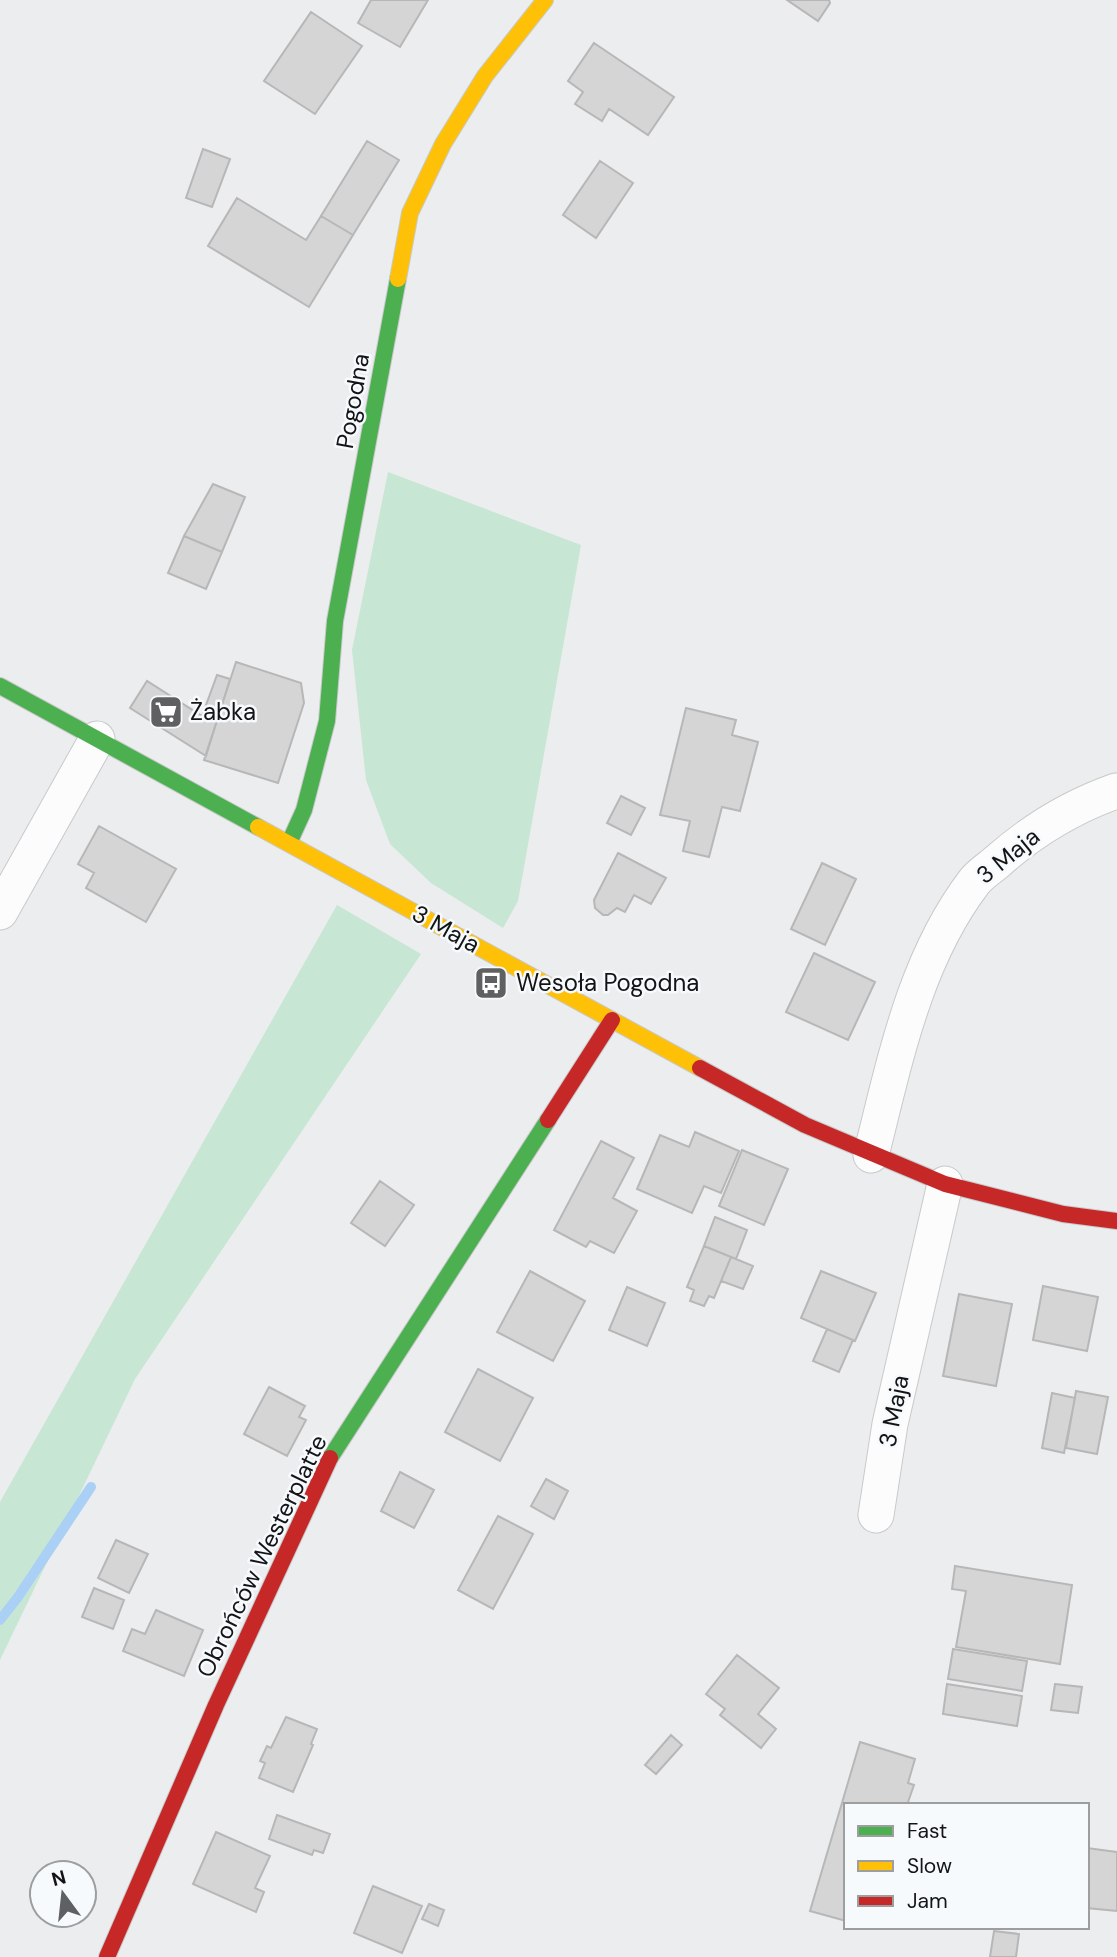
<svg xmlns="http://www.w3.org/2000/svg" width="1117" height="1957" viewBox="0 0 1117 1957" font-family="'DM Sans',sans-serif">
  <style>
    .green { fill: #c8e6d4 }
    .lines { fill: none; stroke-linecap: round; stroke-linejoin: round }
    .stream { stroke: #aad1f5; stroke-width: 10 }
    .building { fill: #d5d5d6; stroke: #b7b7b8; stroke-width: 2 }
    .street-casing { stroke: #c8c9ca; stroke-width: 37 }
    .fast-casing { stroke: #c8c9ca; stroke-width: 18 }
    .slow-casing { stroke: #c8c9ca; stroke-width: 18 }
    .jam-casing { stroke: #c8c9ca; stroke-width: 18 }
    .street { stroke: #fcfcfd; stroke-width: 35 }
    .fast { stroke: #4caf50; stroke-width: 16 }
    .slow { stroke: #ffc107; stroke-width: 16 }
    .jam { stroke: #c62828; stroke-width: 16 }
    .labels { text-anchor: middle; stroke-width: 5; stroke-linejoin: round; paint-order: stroke }
    .street-label { font-size: 24px; fill: #131415; stroke: #f7fafd }
    .poi-label { font-size: 24px; fill: #131415; stroke: #f7fafd; text-anchor: start }
  </style>
  <rect width="100%" height="100%" fill="#ebedef"/>
  <path class="green" d="M388,472L581,545L518,901L503,928L431,883L390,844L366,780L352,650Z
    M337,905L421,954L135,1379L0,1660V1502Z"/>
  <g class="lines">
    <path class="stream" d="M0,1620L18,1597L91,1487"/>
  </g>
  <path class="building" d="M371,0H428L400,47L358,23Z
    M787,0H829L830,3L818,21Z
    M311,12L362,46L315,114L264,81Z
    M594,43L674,97L648,135L609,109L602,121L575,104L583,92L568,81Z
    M367,141L399,160L353,235L321,216Z
    M203,149L230,159L212,207L186,198Z
    M600,161L633,183L596,238L563,215Z
    M237,198L306,240L321,216L353,235L309,307L208,246Z
    M213,484L245,497L222,552L184,536Z
    M184,536L222,552L206,589L168,573Z
    M236,662L301,683L304,703L278,783L204,760Z
    M217,675L230,679L206,756L130,708L147,681L202,716Z
    M686,708L736,720L732,735L758,742L740,811L722,807L709,857L683,851L690,821L660,815Z
    M621,796L645,808L631,835L607,823Z
    M99,826L176,869L146,922L86,888L94,873L78,864Z
    M618,853L666,878L651,904L634,895L625,912L617,908L608,915H603L595,908L594,900Z
    M822,863L856,879L825,945L791,929Z
    M814,953L875,982L848,1040L786,1012Z
    M695,1132L739,1151L721,1193L704,1186L692,1213L637,1189L660,1135L689,1147Z
    M601,1141L634,1158L613,1198L637,1211L614,1253L590,1241L586,1247L554,1230Z
    M742,1150L788,1169L764,1225L719,1206Z
    M380,1181L414,1205L385,1246L351,1223Z
    M715,1217L747,1230L736,1259L704,1246Z
    M704,1246L731,1257L714,1298L709,1296L704,1306L690,1301L694,1290L687,1287Z
    M731,1257L753,1266L743,1289L721,1281Z
    M530,1271L585,1301L553,1361L497,1332Z
    M821,1271L876,1293L855,1341L801,1318Z
    M1043,1286L1098,1297L1087,1351L1033,1340Z
    M627,1287L665,1303L647,1346L609,1330Z
    M959,1294L1012,1304L996,1386L943,1376Z
    M827,1329L853,1340L839,1372L813,1361Z
    M478,1369L533,1398L500,1461L445,1432Z
    M269,1387L305,1406L299,1417L306,1420L287,1456L244,1434Z
    M1076,1391L1108,1397L1097,1454L1066,1448Z
    M1052,1393L1075,1398L1064,1453L1042,1448Z
    M400,1472L434,1490L414,1528L381,1511Z
    M546,1479L568,1491L554,1519L531,1506Z
    M498,1516L533,1534L493,1609L458,1590Z
    M116,1540L148,1554L129,1593L98,1578Z
    M955,1566L1072,1585L1060,1664L956,1647L966,1591L952,1589Z
    M94,1588L124,1600L113,1629L82,1617Z
    M156,1610L203,1630L184,1676L123,1651L132,1629L145,1634Z
    M953,1649L1027,1661L1022,1691L948,1679Z
    M737,1655L779,1688L758,1714L776,1729L761,1748L720,1715L725,1709L706,1694Z
    M947,1684L1022,1696L1017,1726L943,1714Z
    M1055,1684L1082,1687L1078,1713L1051,1710Z
    M286,1717L317,1729L311,1744L313,1745L293,1792L259,1778L265,1763L260,1761L267,1746L271,1748Z
    M671,1735L682,1745L656,1774L645,1765Z
    M860,1742L915,1759L908,1783L914,1785L907,1805H846V1921L810,1911Z
    M277,1815L330,1834L323,1853L314,1850L312,1855L269,1839Z
    M216,1832L270,1856L255,1888L264,1892L256,1912L193,1884Z
    M1087,1848L1117,1852V1911L1087,1908Z
    M373,1886L422,1906L402,1953L354,1933Z
    M429,1904L444,1910L438,1926L422,1919Z
    M994,1931L1019,1934L1016,1957H990Z"/>
  <g class="lines">
    <defs>
      <path id="street" d="M0,912L97,739
        M871,1155C895,1061 914,961 974,882C980,874 990,868 998,861C1034,829 1071,807 1116,791
        M876,1515L890,1424L945,1184"/>
      <path id="fast" d="M0,686L258,827
        M289,843L304,810L327,721L335,621L398,279
        M330,1458L548,1120"/>
      <path id="slow" d="M398,279L410,213L443,144L485,76L545,0
        M258,827L700,1068"/>
      <path id="jam" d="M700,1068L805,1125L945,1184L1063,1214L1117,1221
        M548,1120L612,1020
        M107,1957L216,1705L330,1458"/>
    </defs>
    <use href="#street" class="street-casing"/>
    <use href="#fast" class="fast-casing"/>
    <use href="#slow" class="slow-casing"/>
    <use href="#jam" class="jam-casing"/>
    <use href="#street" class="street"/>
    <use href="#fast" class="fast"/>
    <use href="#slow" class="slow"/>
    <use href="#jam" class="jam"/>
  </g>
  <defs>
    <symbol id="supermarket-square" viewBox="-11 -11 22 22"><rect x="-9" y="-9" width="18" height="18" rx="4" fill="#5f6061" stroke="#f7fafd"/><path d="M-6-5.5h2.5l.6 2H6L4.5 2H-2.5L-4.4-4H-6ZM-1.5 3.2a1.3 1.3 0 1 0 .1 0ZM3 3.2a1.3 1.3 0 1 0 .1 0Z" fill="#fff"/></symbol>
    <symbol id="bus-square" viewBox="-11 -11 22 22"><rect x="-9" y="-9" width="18" height="18" rx="4" fill="#5f6061" stroke="#f7fafd"/><path d="M-5-6H5V4H4V6H2V4H-2V6H-4V4H-5ZM-3.5-4V0h7V-4ZM-3.5 1.2v1.5H-2V1.2ZM2 1.2v1.5H3.5V1.2Z" fill="#fff"/></symbol>
  </defs>
  <g fill-rule="evenodd">
    <use href="#supermarket-square" x="147" y="693" width="38" height="38"/>
    <use href="#bus-square" x="472" y="964" width="38" height="38"/>
  </g>
  <g class="labels">
    <g class="street-label">
      <text transform="translate(353 401) rotate(-80)" y="8">Pogodna</text>
      <text transform="translate(1008 856) rotate(-39)" y="8">3 Maja</text>
      <text transform="translate(446 929) rotate(29)" y="8">3 Maja</text>
      <text transform="translate(894 1411) rotate(-79)" y="8">3 Maja</text>
      <text transform="translate(262 1556) rotate(-64)" y="8">Obrońców Westerplatte</text>
    </g>
    <g class="poi-label">
      <text x="190" y="720">Żabka</text>
      <text x="516" y="991">Wesoła Pogodna</text>
    </g>
  </g>
  <rect x="844" y="1803" width="245" height="126" fill="#f7fafd" stroke="#9c9ea0" stroke-width="2"/>
  <rect x="858" y="1826" width="35" height="10" fill="#4caf50" stroke="#9c9ea0" stroke-width="2"/>
  <text x="907" y="1838" font-size="21" fill="#131415">Fast</text>
  <rect x="858" y="1861" width="35" height="10" fill="#ffc107" stroke="#9c9ea0" stroke-width="2"/>
  <text x="907" y="1873" font-size="21" fill="#131415">Slow</text>
  <rect x="858" y="1896" width="35" height="10" fill="#c62828" stroke="#9c9ea0" stroke-width="2"/>
  <text x="907" y="1908" font-size="21" fill="#131415">Jam</text>
  <g transform="translate(63 1894) rotate(345)"><circle r="33" fill="#f7fafd" stroke="#9c9ea0" stroke-width="2"/>
  <path d="M0-5L12 26L0 18L-12 26Z" fill="#5f6061"/>
  <text y="-10" font-size="19" font-weight="bold" text-anchor="middle" fill="#131415">N</text>
  </g>
</svg>
